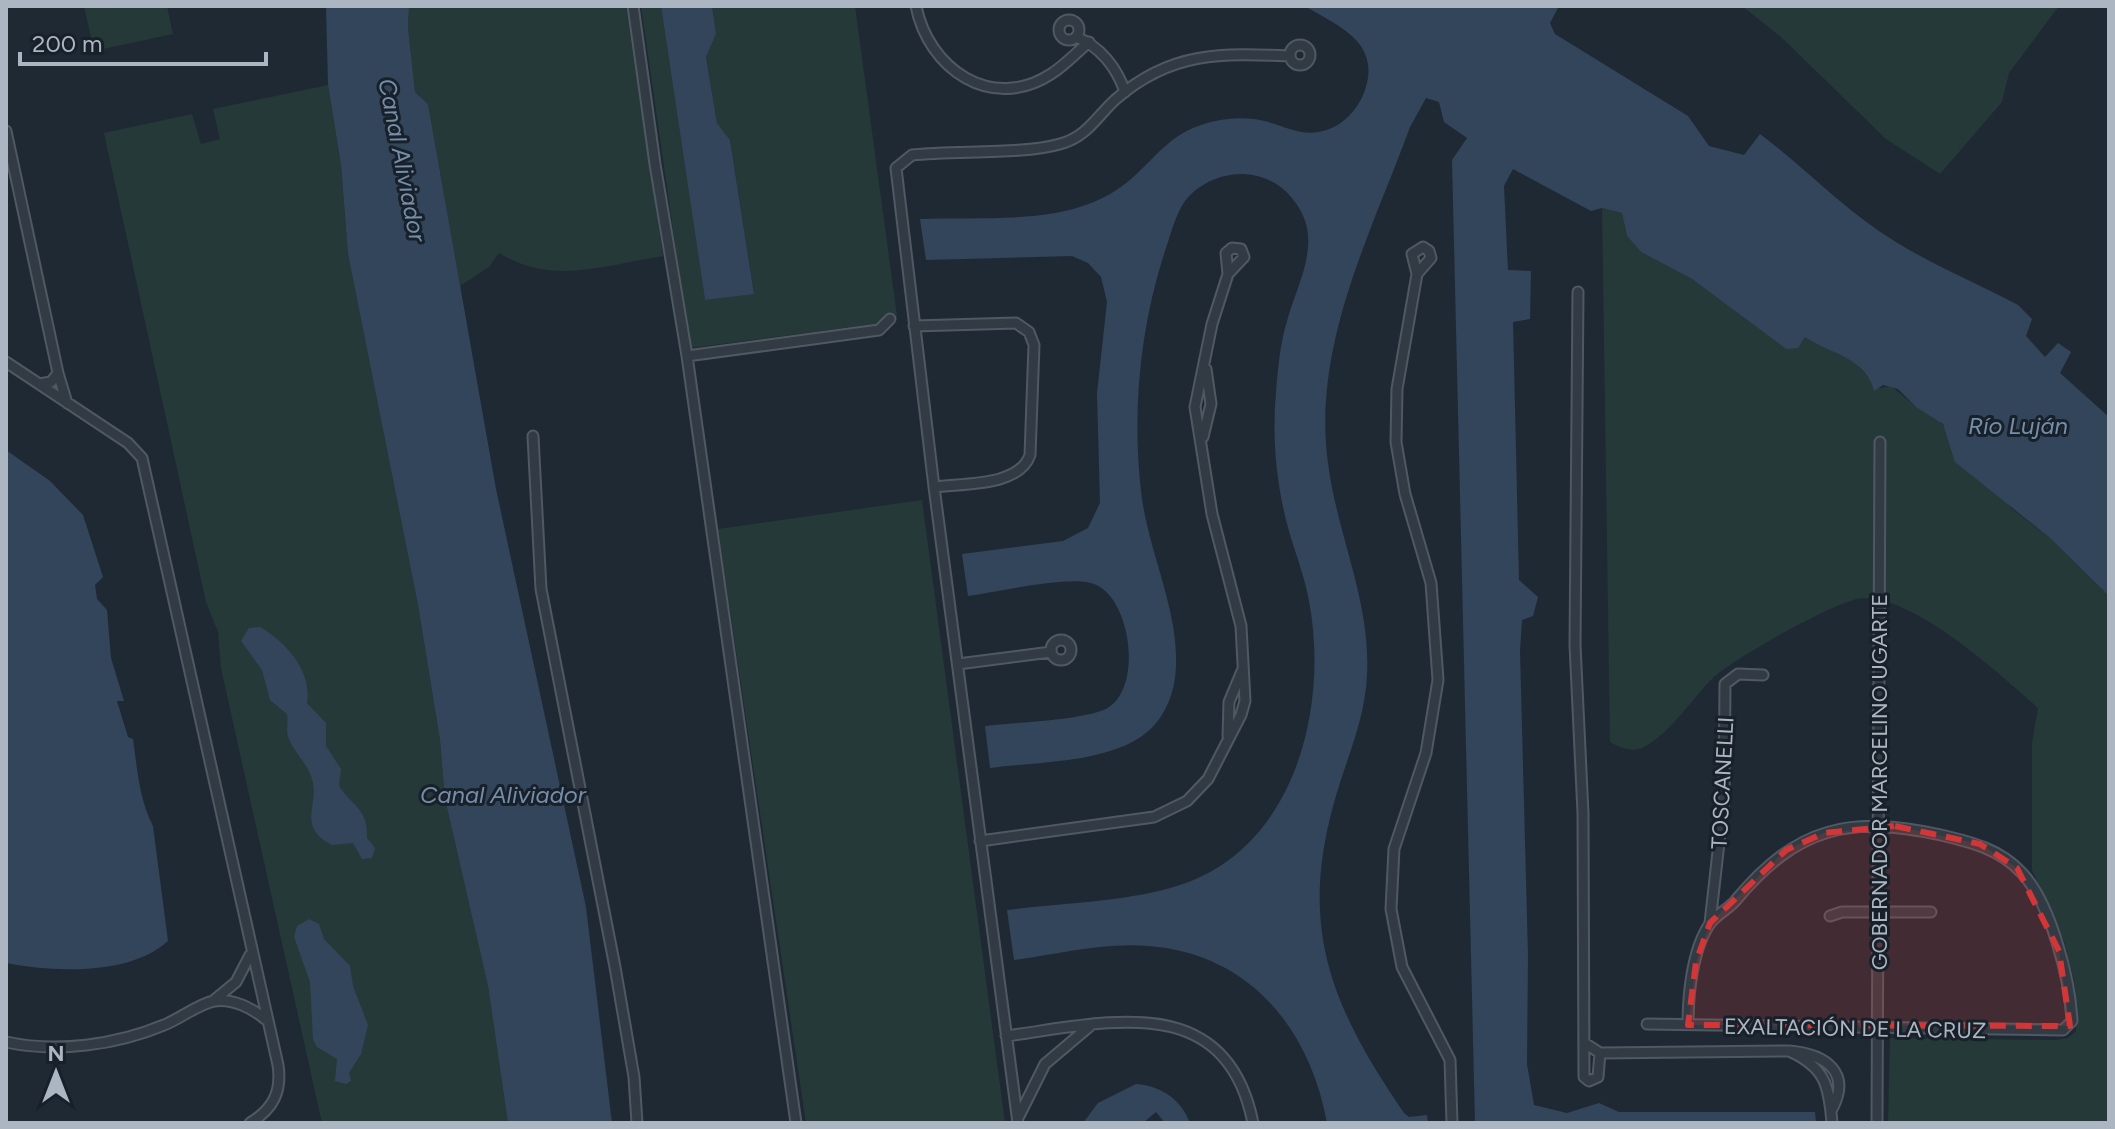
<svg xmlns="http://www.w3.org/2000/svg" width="2115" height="1129" viewBox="0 0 2115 1129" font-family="Figtree,sans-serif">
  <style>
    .green { fill: #253938 }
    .water { fill: #33455b }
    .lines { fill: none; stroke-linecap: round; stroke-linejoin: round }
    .minor-casing { stroke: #505863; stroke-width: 13 }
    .minor { stroke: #323b44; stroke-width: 9 }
    .marked { fill: #d23637; fill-opacity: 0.2; stroke: #d23637; stroke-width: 6; stroke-dasharray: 16 10; stroke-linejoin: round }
    .labels { text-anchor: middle; stroke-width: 6; stroke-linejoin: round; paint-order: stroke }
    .street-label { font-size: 22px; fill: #acb5c2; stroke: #182029 }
    .water-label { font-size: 24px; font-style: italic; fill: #758eaa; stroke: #182029 }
  </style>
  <rect width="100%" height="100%" fill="#1f2933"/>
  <path class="green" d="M84,6H167L173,34L94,51Z
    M409,6H626L663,256C605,265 552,286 499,253L489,267L460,286L428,104L415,92L408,27Z
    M641,6H661L705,300L754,293L730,140L717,123L706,56L716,34L712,6H855L897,316L875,324L690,348Z
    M1742,6H2059L2009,73L2002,102L1940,174L1886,139L1781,37Z
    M328,85L341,165L348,254L418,605L440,740L445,799L488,986L508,1123H322L221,668L218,632L206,602L104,133L192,114L201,144L220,139L213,109Z
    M1602,208L1622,213L1627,236L1641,252L1692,279L1786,349L1805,336L1856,363L1880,388L1891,386L1916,407L1935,416L2011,508L2050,538L2109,596V1123H1888L1890,1038L2055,1040L2068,1038L2076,1031L2074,980L2064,941L2032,870V743L2038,708C2000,674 1917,598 1864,598C1840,598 1733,659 1714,677C1692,698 1672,732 1644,747C1632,753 1621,748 1610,742Z
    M922,500L1005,1123H806L718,529Z"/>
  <path class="water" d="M326,6H409L408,27L415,92L428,104L496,489L586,907L612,1123H508L488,986L445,799L440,740L418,605L348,254L341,165L328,85Z
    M661,6H712L716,34L706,57L717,123L730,140L754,294L705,300Z
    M1305,6H1559L1550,23L1555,34L1688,116L1709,146L1744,155L1760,134C1807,169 1846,212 1896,242C1935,266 1978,284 2018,305L2032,319L2026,336L2045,357L2058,343L2071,352L2060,373L2109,417V596L2050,538L1955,462L1943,424L1916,407L1898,389L1883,385L1874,391C1867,358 1830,354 1805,337L1798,348L1786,349L1692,279L1641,252L1627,236L1622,213L1602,208L1591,211L1513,169L1504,186L1508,270L1531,271L1530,319L1513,322L1519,580L1538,597L1533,616L1522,620L1520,651L1528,956L1527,1064L1534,1105L1567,1113L1599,1103L1619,1112H1815L1816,1123H1475L1452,160L1467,138L1444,122L1439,102L1426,98L1410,127C1371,234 1312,345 1328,463C1337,535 1371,601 1367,675C1365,721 1346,759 1334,803C1298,930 1333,1009 1404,1113L1409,1117L1427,1115L1428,1123H1327C1310,1029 1250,954 1149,946C1105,942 1058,954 1014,960L1007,910C1062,903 1131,902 1183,884C1296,845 1329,706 1309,601C1304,574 1294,550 1287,524C1276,481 1272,436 1276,392C1278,368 1280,344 1287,321C1299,278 1326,237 1291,197C1280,183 1262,175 1244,174C1222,173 1196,184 1183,204C1174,219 1170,237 1164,254C1140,329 1132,412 1141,491C1147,546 1175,602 1176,655C1177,679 1172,703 1157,722C1124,764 1040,761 990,768L985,726C1018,722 1071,721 1101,711C1146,696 1132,593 1091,583C1065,576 998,592 968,596L962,554L1063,541L1088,528L1100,503L1097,393L1107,302L1101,277L1088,263L1072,256L926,260L920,219C983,216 1060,226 1115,191C1147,171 1163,137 1201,125C1218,119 1236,117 1254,119C1271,121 1285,129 1301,132C1334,137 1360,113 1367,83C1377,40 1336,25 1305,6Z
    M6,450L50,481L83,515L103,577L95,585L97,599L107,610L111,658L124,701H117L128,737L133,739C137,767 139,799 153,826L168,941C130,976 53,972 6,963Z
    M260,627C287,643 312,671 307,703L326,723V746L341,769L339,786C352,806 368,808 367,838L375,848L372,858L362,859L353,843L332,845C297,826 318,808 313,783C310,766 295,754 289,739C285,731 289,722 287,714L270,700L262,670L241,641L249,628Z
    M309,919L319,924L324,939L350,966L353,986L368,1025L361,1054L349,1073L351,1081L346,1084L335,1081L337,1059L317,1047L313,1039L310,982L294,937L297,926Z
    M1136,1084C1161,1086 1181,1099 1190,1123H1165L1156,1112L1143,1123H1083L1098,1103Z"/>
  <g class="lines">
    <defs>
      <path id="minor" d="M633,6L655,164L687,356L796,1123
        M916,6C928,68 991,113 1051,74C1064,66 1077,52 1089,42
        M1059 30a10 10 0 1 1 20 0a10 10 0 1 1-20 0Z
        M1076,37C1100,46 1117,68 1125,92
        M1290 55a10 10 0 1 1 20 0a10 10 0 1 1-20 0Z
        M6,131L58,373
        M1423,247L1429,251L1431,258L1417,274L1412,254Z
        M1232,248L1241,249L1244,257L1228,274L1226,253Z
        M1417,274L1397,389L1396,442L1405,494L1431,583L1438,680L1426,753L1394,849L1391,909L1402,967L1450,1060L1452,1123
        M1578,292L1575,645L1583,813L1584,1077L1589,1081L1598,1077L1600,1053
        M914,326L1016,323L1029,332L1034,345L1030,455C1019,487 963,483 934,487
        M687,356L879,330L890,319
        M6,362L128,443L142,458L278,1065C282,1092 273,1109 250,1123
        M39,384L51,382L58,373L67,403
        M533,436L541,589L615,967L634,1077L637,1123
        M1203,437L1211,404L1206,369
        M1051 650a10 10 0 1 1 20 0a10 10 0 1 1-20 0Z
        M958,664L1051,652
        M1228,736L1229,702L1242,671
        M980,841L1154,817L1187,801L1208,779L1241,715L1245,701L1241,626L1212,514L1195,407L1212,324L1228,274
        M1830,916L1842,912H1931
        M1710,923L1724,798L1725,684L1738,674L1763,675
        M213,1001L236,982L250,955
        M1647,1024L2063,1030L2072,1021C2070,979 2051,904 2022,873C2000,849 1971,842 1941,835C1849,815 1797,827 1736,900C1729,909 1715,915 1709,925C1692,951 1688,995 1688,1025
        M1006,1036C1105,1023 1226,988 1253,1123
        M6,1042C57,1053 116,1045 164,1025C180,1019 198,1004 214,1001C232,998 252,1008 265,1019
        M1586,1044L1600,1053L1789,1051
        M1831,1111C1853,1072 1825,1054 1789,1051C1825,1067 1829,1085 1832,1123
        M1019,1116L1045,1064L1090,1026
        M1018,1123L934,487L896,168L912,155C955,150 1021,155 1060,144C1087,137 1097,116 1116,99C1171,51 1222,53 1290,56
        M1877,1123L1880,442"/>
    </defs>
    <use href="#minor" class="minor-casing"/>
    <use href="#minor" class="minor"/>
  </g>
  <path class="marked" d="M1895,826L1980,844L2017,868L2059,951L2070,1026L1688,1025L1696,962L1710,923L1786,850L1824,833Z"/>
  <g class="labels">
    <g class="street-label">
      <text transform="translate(1879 782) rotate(-90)" y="8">GOBERNADOR MARCELINO UGARTE</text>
      <text transform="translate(1722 783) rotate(-87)" y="8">TOSCANELLI</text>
      <text transform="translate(1855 1028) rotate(1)" y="8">EXALTACIÓN DE LA CRUZ</text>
    </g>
    <g class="water-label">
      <text transform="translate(402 160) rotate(79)" y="8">Canal Aliviador</text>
      <text x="2018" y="434">Río Luján</text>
      <text x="503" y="803">Canal Aliviador</text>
    </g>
  </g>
  <rect width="2115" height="1129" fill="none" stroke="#acb5c2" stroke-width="16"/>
  <g transform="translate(56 1073)" stroke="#182029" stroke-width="6" paint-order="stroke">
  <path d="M0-6L14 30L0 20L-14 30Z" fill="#acb5c2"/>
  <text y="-12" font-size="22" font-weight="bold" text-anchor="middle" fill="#acb5c2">N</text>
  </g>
  <path d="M20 52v12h246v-12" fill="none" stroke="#acb5c2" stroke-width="4"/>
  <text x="32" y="52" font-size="24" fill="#acb5c2" stroke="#182029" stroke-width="6" paint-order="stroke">200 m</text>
</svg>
